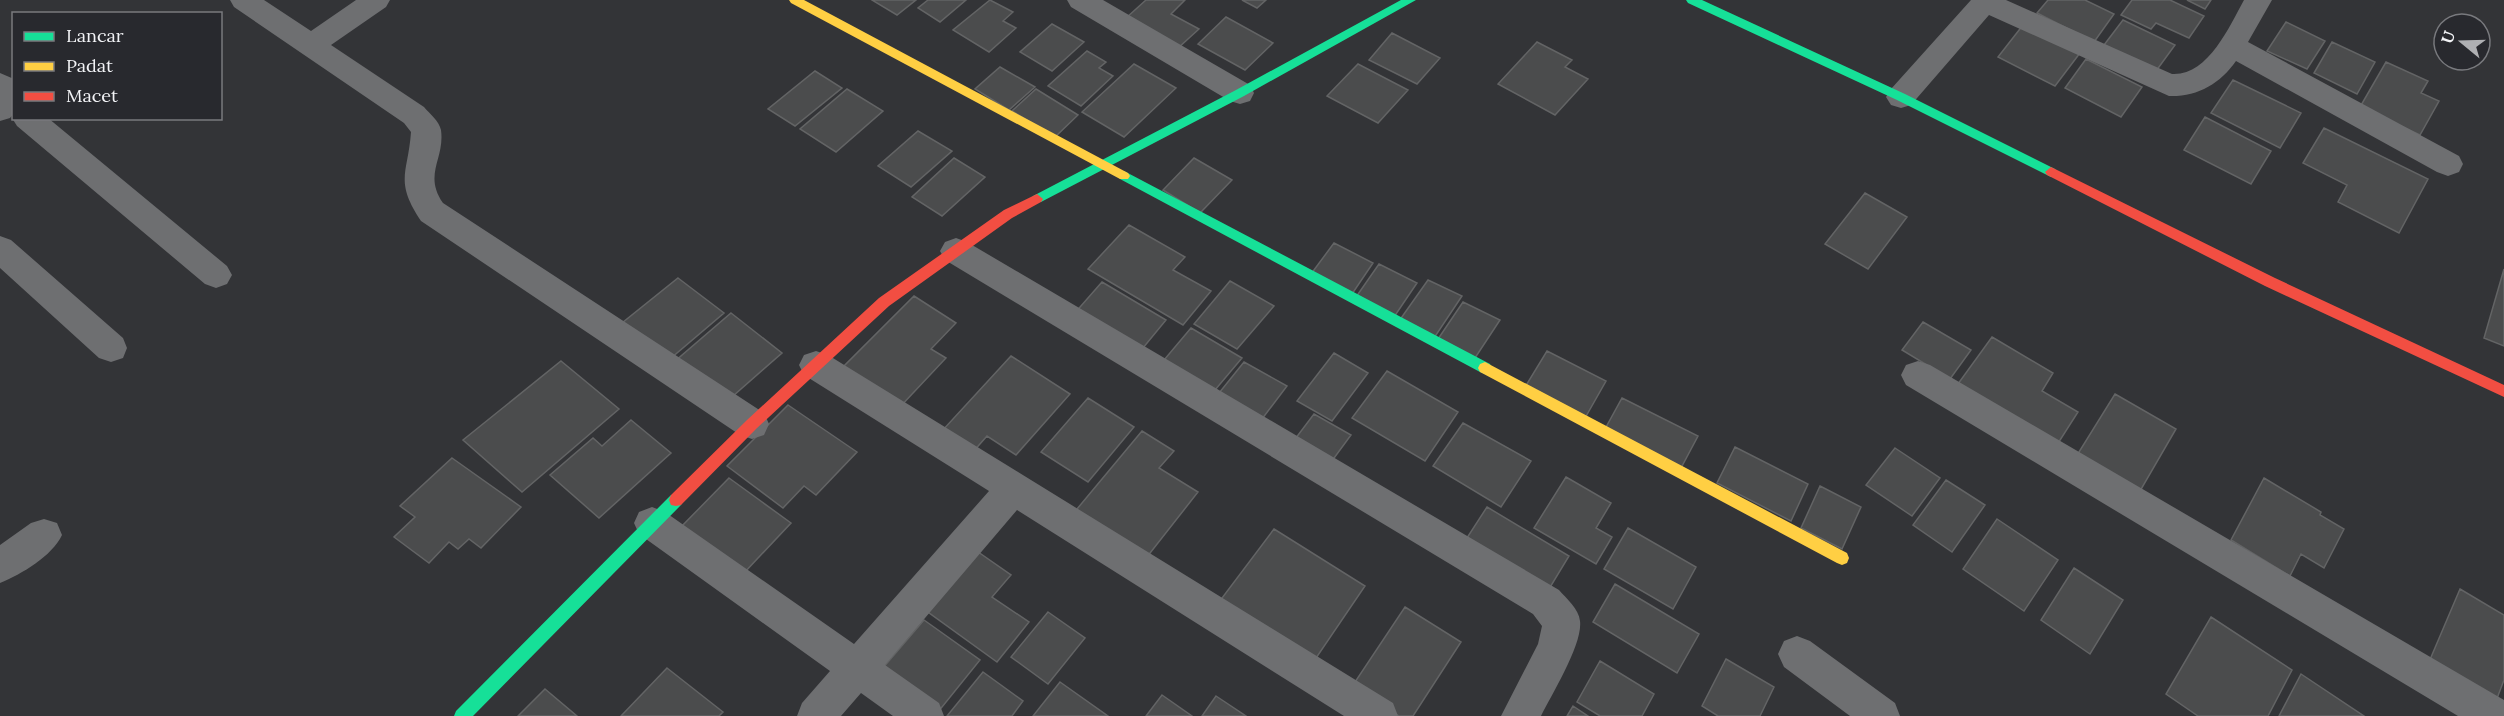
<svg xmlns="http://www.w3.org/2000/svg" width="2504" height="716" viewBox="0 0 2504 716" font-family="Lora,serif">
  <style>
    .building { fill: #4b4c4d; stroke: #636465; stroke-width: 1.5 }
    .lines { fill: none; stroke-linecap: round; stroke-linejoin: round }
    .street { fill: #6e6f71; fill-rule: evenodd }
    .fast { fill: #16e098; fill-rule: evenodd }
    .slow { fill: #ffcf43; fill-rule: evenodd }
    .jam { fill: #f24e42; fill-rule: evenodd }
  </style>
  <rect width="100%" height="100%" fill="#333437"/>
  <path class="building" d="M872,0H916L897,15Z
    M928,0H966L940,22L918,8Z
    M990,0L1013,12L1003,21L1016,28L989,52L953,30Z
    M1146,0H1185L1171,14L1199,29L1178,48L1126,18Z
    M1242,0H1266L1257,8Z
    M2048,0H2085L2114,14L2094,42L2037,13Z
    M2132,0H2170L2204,16L2189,38L2156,23L2151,29L2121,15Z
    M2187,0H2211L2205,9Z
    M1226,17L1273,43L1245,70L1198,44Z
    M2123,20L2175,45L2156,71L2104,45Z
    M2286,22L2325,41L2307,69L2267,51Z
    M1052,24L1084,42L1052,71L1020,52Z
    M2023,25L2080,53L2055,86L1998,57Z
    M1392,33L1440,58L1417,84L1369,60Z
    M1537,42L1572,60L1565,67L1588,79L1555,115L1498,84Z
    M2332,42L2375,62L2357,94L2314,73Z
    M1087,51L1106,62L1099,68L1113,76L1081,106L1048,86Z
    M2086,59L2142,87L2121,117L2065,88Z
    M2386,62L2428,81L2421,93L2439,101L2420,135L2360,107Z
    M1134,64L1176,88L1124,137L1082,112Z
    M1358,64L1408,90L1378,123L1327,96Z
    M1000,67L1035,87L1009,110L975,89Z
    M815,71L842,88L795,126L768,109Z
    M2233,80L2301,113L2280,148L2211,113Z
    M847,89L883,111L836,152L800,129Z
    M1036,89L1078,115L1055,137L1012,111Z
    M2205,117L2271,151L2251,184L2184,150Z
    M2324,128L2428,179L2399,233L2338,202L2347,185L2303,163Z
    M918,131L952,151L911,187L878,166Z
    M954,158L985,177L942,216L912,197Z
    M1194,158L1232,180L1200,213L1163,190Z
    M1865,193L1907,217L1868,269L1825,244Z
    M1129,225L1185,257L1173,270L1211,291L1183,325L1088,269Z
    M1334,243L1373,263L1352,294L1311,274Z
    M1379,264L1417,283L1394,317L1356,297Z
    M2504,269V346L2484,338Z
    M678,278L724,313L664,364L617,327Z
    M1428,280L1462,296L1434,338L1399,321Z
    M1230,281L1274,306L1237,349L1194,324Z
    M1102,282L1166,320L1138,354L1073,315Z
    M914,296L956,323L931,349L946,358L898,409L840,370Z
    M1463,302L1500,320L1475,358L1438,339Z
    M731,313L782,353L725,403L674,362Z
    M1923,322L1971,350L1950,379L1902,350Z
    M1191,328L1242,358L1215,390L1164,360Z
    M1992,337L2053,373L2042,391L2078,412L2055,448L1955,388Z
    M1547,351L1606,381L1585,418L1525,387Z
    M1334,353L1368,373L1332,421L1297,401Z
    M1011,356L1070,394L1016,455L987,436L972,453L941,432Z
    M561,361L619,409L522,492L463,440Z
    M1244,362L1287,386L1262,419L1219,393Z
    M1387,371L1458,412L1425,461L1352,418Z
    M2115,394L2176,429L2136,498L2074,460Z
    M1088,398L1134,427L1088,482L1041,452Z
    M1622,398L1698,436L1681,468L1605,429Z
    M788,405L857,452L816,495L804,486L783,508L727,466Z
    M1314,414L1351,435L1326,469L1289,447Z
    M631,420L671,453L599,518L550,475L593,438L602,446Z
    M1463,423L1531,461L1501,507L1433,466Z
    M1142,431L1174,451L1159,468L1198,492L1143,562L1072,515Z
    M1735,447L1808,484L1791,521L1717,483Z
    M1895,448L1940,478L1912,516L1866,485Z
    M452,458L521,507L481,548L469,539L458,549L449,542L429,563L394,537L415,517L400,506Z
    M1566,477L1611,503L1596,528L1612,537L1596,564L1534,528Z
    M729,478L791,523L743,574L680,528Z
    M2264,478L2321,512L2320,515L2344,529L2324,568L2301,554L2290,576L2231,540Z
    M1946,480L1985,505L1952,552L1913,525Z
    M1820,486L1861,507L1842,549L1801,528Z
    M1487,507L1569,556L1546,594L1463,544Z
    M1997,519L2058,560L2024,611L1963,569Z
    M1628,528L1696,567L1673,609L1604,569Z
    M1274,529L1365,586L1312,664L1219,602Z
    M971,547L1011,575L992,597L1029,622L997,662L921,607Z
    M2074,568L2123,600L2090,654L2041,620Z
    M1615,584L1699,634L1677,673L1593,622Z
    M2460,589L2504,615V680L2493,709L2426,669Z
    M1405,607L1461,642L1413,716H1399L1353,685Z
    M1048,612L1085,638L1048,684L1011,657Z
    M2211,617L2292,670L2268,716H2198L2166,694Z
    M924,620L980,660L938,712L882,669Z
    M1726,659L1774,687L1760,716H1718L1702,706Z
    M1600,661L1654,694L1642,716H1600L1577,702Z
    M667,668L723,712L719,716H621Z
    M983,672L1023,701L1012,716H947Z
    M2301,674L2364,716H2279Z
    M1060,682L1108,716H1033Z
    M545,689L577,716H518Z
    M1162,695L1192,716H1146Z
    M1216,696L1246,716H1202Z
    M1573,706L1588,716H1567Z"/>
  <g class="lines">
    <path class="street" d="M230,0H264L311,31L356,0H390L386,7L331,45L424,107C430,114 439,121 441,130C445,159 423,174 443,203L764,413L769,424L764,435L752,439L740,435L421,221C394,180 408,174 411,132L404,123L234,7Z
      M1067,0H1103L1250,85L1254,93L1250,101L1240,104L1230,101L1071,7Z
      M1971,0H2006L2172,74C2208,76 2229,27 2244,0H2272L2248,42L2459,156L2463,164L2459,172L2448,176L2437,172L2236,61C2220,84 2197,97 2169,96L1989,15L1911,105L1901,108L1891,105L1886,97L1891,89Z
      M0,73L14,79V113L10,118L0,121Z
      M14,116V118H48L227,266L232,275L227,284L216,288L205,284L17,126L12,118Z
      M0,236L11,240L123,338L127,348L123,358L111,362L99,358L0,268Z
      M956,238L967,242L1559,590C1566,598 1579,609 1580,621C1583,644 1552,694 1541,716H1501L1538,644L1542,626L1533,614L945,260L940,251L945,242Z
      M816,351L828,355L1393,703L1398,716H1344L1017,510L885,665L939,703L944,716H893L861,693L841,716H797L802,703L830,671L639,534L634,523L639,512L652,507L665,512L854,644L989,491L804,375L799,365L804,355Z
      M1918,361L1930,365L2504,700V716H2458L1906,385L1901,375L1906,365Z
      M44,519L57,523L62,535C52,556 22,574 0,583V545L31,523Z
      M1797,636L1810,641L1895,703L1900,716H1850L1784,667L1778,654L1784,641Z"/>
    <path class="fast" d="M1401,0H1416L1244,96L1041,202H1033L1031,199L1033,196L1236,90Z
      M1686,0H1702L1905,94L2055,169L2057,172L2051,177L1897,100L1688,3Z
      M1124,171L1490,364L1492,368L1490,372L1485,374L1480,372L1120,179L1118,176L1120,173Z
      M676,494L681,495L683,500L681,505L473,716H454L456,711L671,495Z"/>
    <path class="slow" d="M789,0H804L1128,173L1130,176L1128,179H1120L791,3Z
      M1485,362L1847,553L1849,558L1847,563L1842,565L1837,563L1480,372L1478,368L1480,364Z"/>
    <path class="jam" d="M2051,167L2275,278L2504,385V397L2265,286L2047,175L2045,172Z
      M1037,194L1043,199L1041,202L1012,218L889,306L757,428L681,505L676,506L671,505L669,500L671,495L747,420L879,298L1004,210Z"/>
  </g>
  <rect x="12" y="12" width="210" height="108" fill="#28292e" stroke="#797a7e" stroke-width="1.5"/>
  <rect x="24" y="32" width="30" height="9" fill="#16e098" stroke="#797a7e" stroke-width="1.5"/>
  <text x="66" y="42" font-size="18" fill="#f2f3f6">Lancar</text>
  <rect x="24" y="62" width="30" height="9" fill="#ffcf43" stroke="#797a7e" stroke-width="1.5"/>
  <text x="66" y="72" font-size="18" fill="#f2f3f6">Padat</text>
  <rect x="24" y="92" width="30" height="9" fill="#f24e42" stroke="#797a7e" stroke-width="1.5"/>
  <text x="66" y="102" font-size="18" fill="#f2f3f6">Macet</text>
  <g transform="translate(2462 42) rotate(289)"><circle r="28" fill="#28292e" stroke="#797a7e" stroke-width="1.5"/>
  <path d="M0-4.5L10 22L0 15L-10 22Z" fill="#afb0b3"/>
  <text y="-9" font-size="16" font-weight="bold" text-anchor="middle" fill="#f2f3f6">U</text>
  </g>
</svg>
